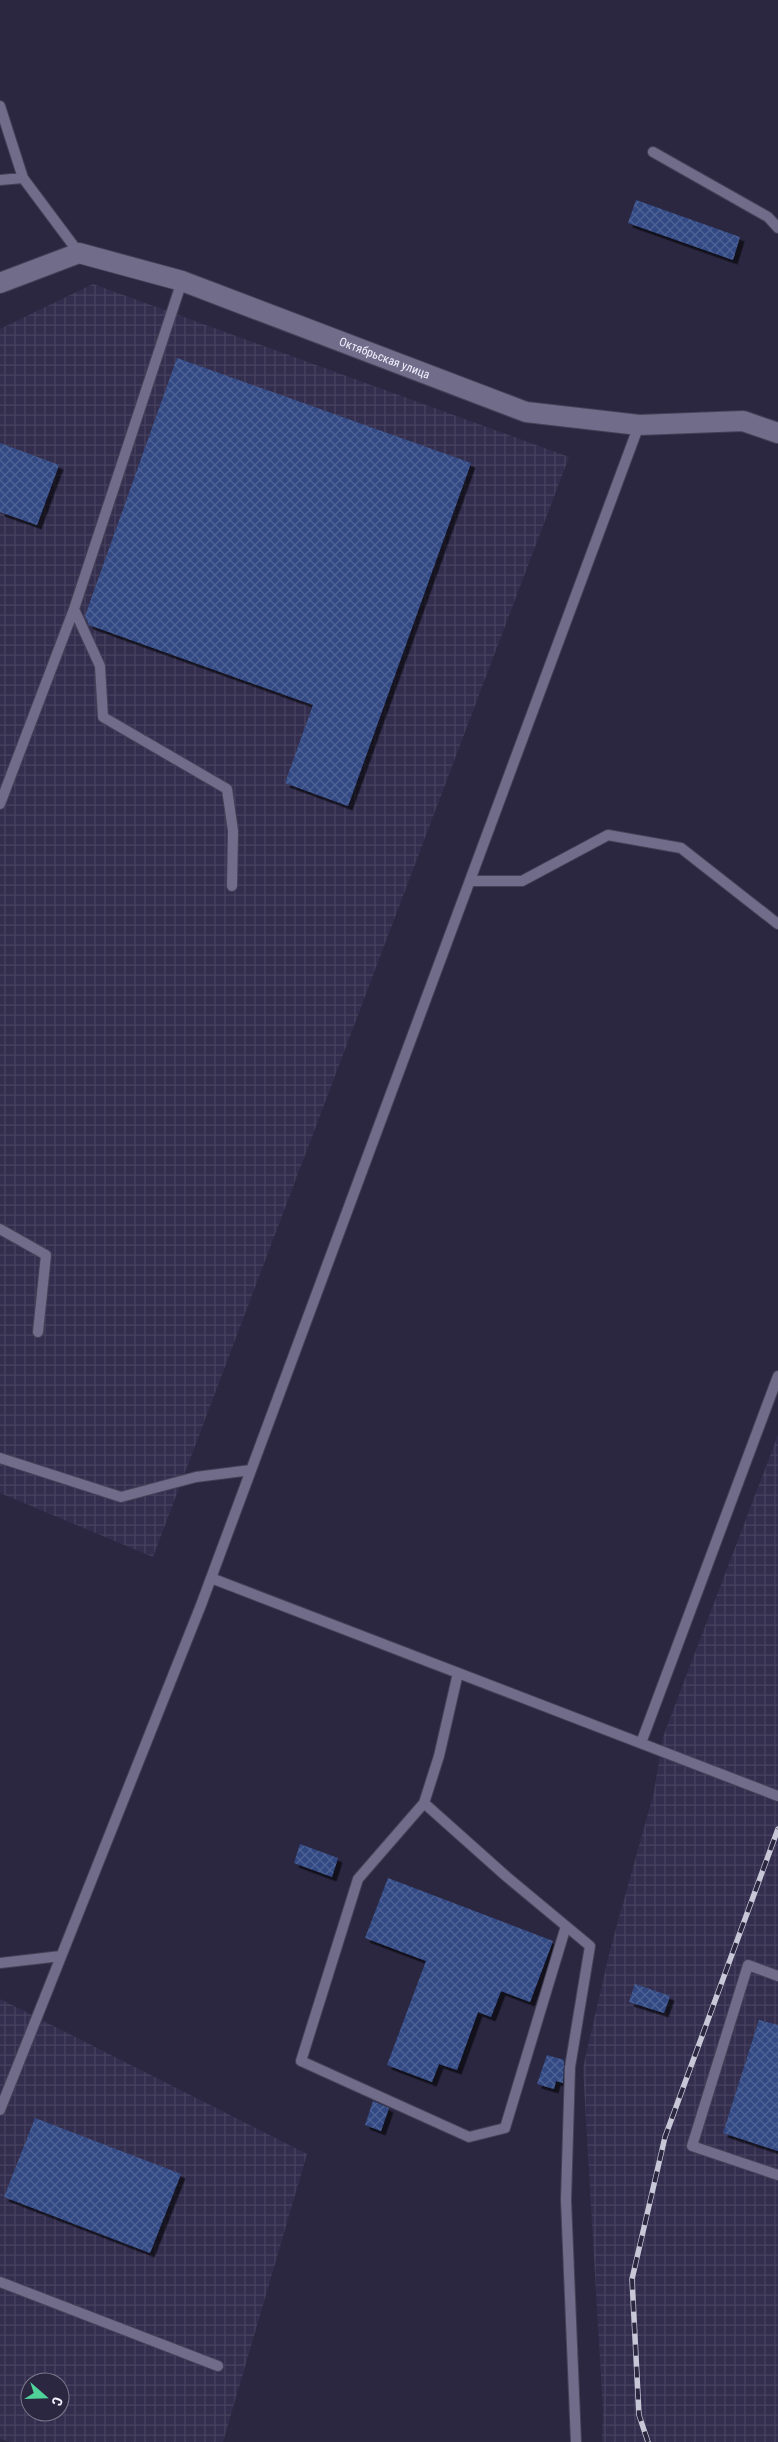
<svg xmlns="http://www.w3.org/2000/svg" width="778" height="2442" viewBox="0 0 778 2442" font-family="'Roboto Condensed',sans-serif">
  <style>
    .industrial { fill: url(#industrial-grid); fill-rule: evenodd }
    .building { fill: url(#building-cross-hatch); filter: url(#shadow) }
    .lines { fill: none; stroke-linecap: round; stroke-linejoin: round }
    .service-casing { stroke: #454157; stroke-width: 12 }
    .minor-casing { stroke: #454157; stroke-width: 22 }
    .service { stroke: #706c8a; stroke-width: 10 }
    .minor { stroke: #706c8a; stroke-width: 20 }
    .rail-casing { stroke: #c8c7d7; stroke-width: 5.5 }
    .rail { stroke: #2c2741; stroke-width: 4; stroke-dasharray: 11; stroke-linecap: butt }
    .labels { text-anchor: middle; stroke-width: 4; stroke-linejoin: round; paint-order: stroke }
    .street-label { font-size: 12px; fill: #f2f1ff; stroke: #2c2741 }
  </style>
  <defs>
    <pattern id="industrial-grid" width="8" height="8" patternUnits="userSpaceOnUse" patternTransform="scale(1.25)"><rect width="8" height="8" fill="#342e4e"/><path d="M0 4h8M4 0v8" fill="none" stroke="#484260"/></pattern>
    <pattern id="building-cross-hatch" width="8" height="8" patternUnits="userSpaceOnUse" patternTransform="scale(1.25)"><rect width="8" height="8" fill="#314983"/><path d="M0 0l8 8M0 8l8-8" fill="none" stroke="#4f6496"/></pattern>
    <filter id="shadow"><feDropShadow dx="4.5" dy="4.5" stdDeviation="0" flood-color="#0009"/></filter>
  </defs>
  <rect width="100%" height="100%" fill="#2c2741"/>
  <path class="industrial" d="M93,284L569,457L153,1557L0,1493V329Z
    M778,1435V2442H602L603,2411L583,2068L610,1950L654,1792L663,1737Z
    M0,1999L307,2154L223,2442H10L0,2439ZM30,2382H60V2412H30Z"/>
  <path class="building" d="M636,200L740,237L733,260L628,223Z
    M177,358L471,463L348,806L285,783L313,705L89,625L85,616Z
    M0,443L59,465L37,525L0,512Z
    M300,1844L338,1858L332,1877L294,1863Z
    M388,1878L553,1941L530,2002L501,1991L491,2017L478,2012L457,2070L439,2064L432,2082L387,2065L426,1961L365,1938Z
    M635,1984L670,1996L664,2013L629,2002Z
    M759,2020L778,2025V2151L723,2133Z
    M547,2055L564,2060L563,2083L556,2081L554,2089L537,2084Z
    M373,2101L389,2108L381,2131L365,2125Z
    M35,2118L181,2174L150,2253L4,2197Z"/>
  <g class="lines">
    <defs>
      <path id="service" d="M0,106L23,178L79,253
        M653,152L768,217L778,228
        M0,180L23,178
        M74,609L100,666L103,717L227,789L233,831L232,886
        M0,804L74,609L182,281
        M470,881H522L608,835L681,848L778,924
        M0,1229L46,1255L38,1332
        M0,1458L121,1497L196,1477L251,1470
        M211,1578L778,1796
        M458,1673L439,1756L424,1803L507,1877L590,1946L570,2067L566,2200L576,2442
        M641,1743L778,1376
        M424,1803L358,1879L301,2061L469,2137L505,2128L566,1926
        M0,1963L61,1956
        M778,1976L748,1965L692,2146L778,2175
        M0,2110L201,1605L639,425
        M0,2282L218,2366"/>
      <g id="minor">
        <path id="s1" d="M0,283L79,253L182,281L526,412L639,425L743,421L778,433"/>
      </g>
    </defs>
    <use href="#service" class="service-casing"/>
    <use href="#minor" class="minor-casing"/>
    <use href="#service" class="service"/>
    <use href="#minor" class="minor"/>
    <defs>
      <path id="rail" d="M648,2442L639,2415L632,2279L665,2137L778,1829"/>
    </defs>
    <use href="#rail" class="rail-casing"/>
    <use href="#rail" class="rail"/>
  </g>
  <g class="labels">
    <g class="street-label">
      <text dy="4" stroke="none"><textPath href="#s1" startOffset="408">Октябрьская улица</textPath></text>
    </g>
  </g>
  <g transform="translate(45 2397) rotate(110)"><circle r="24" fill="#2c2741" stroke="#7b788d"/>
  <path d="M0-4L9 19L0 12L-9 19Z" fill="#4fd399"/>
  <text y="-8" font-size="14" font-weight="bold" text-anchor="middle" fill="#f2f1ff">С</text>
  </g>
</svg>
